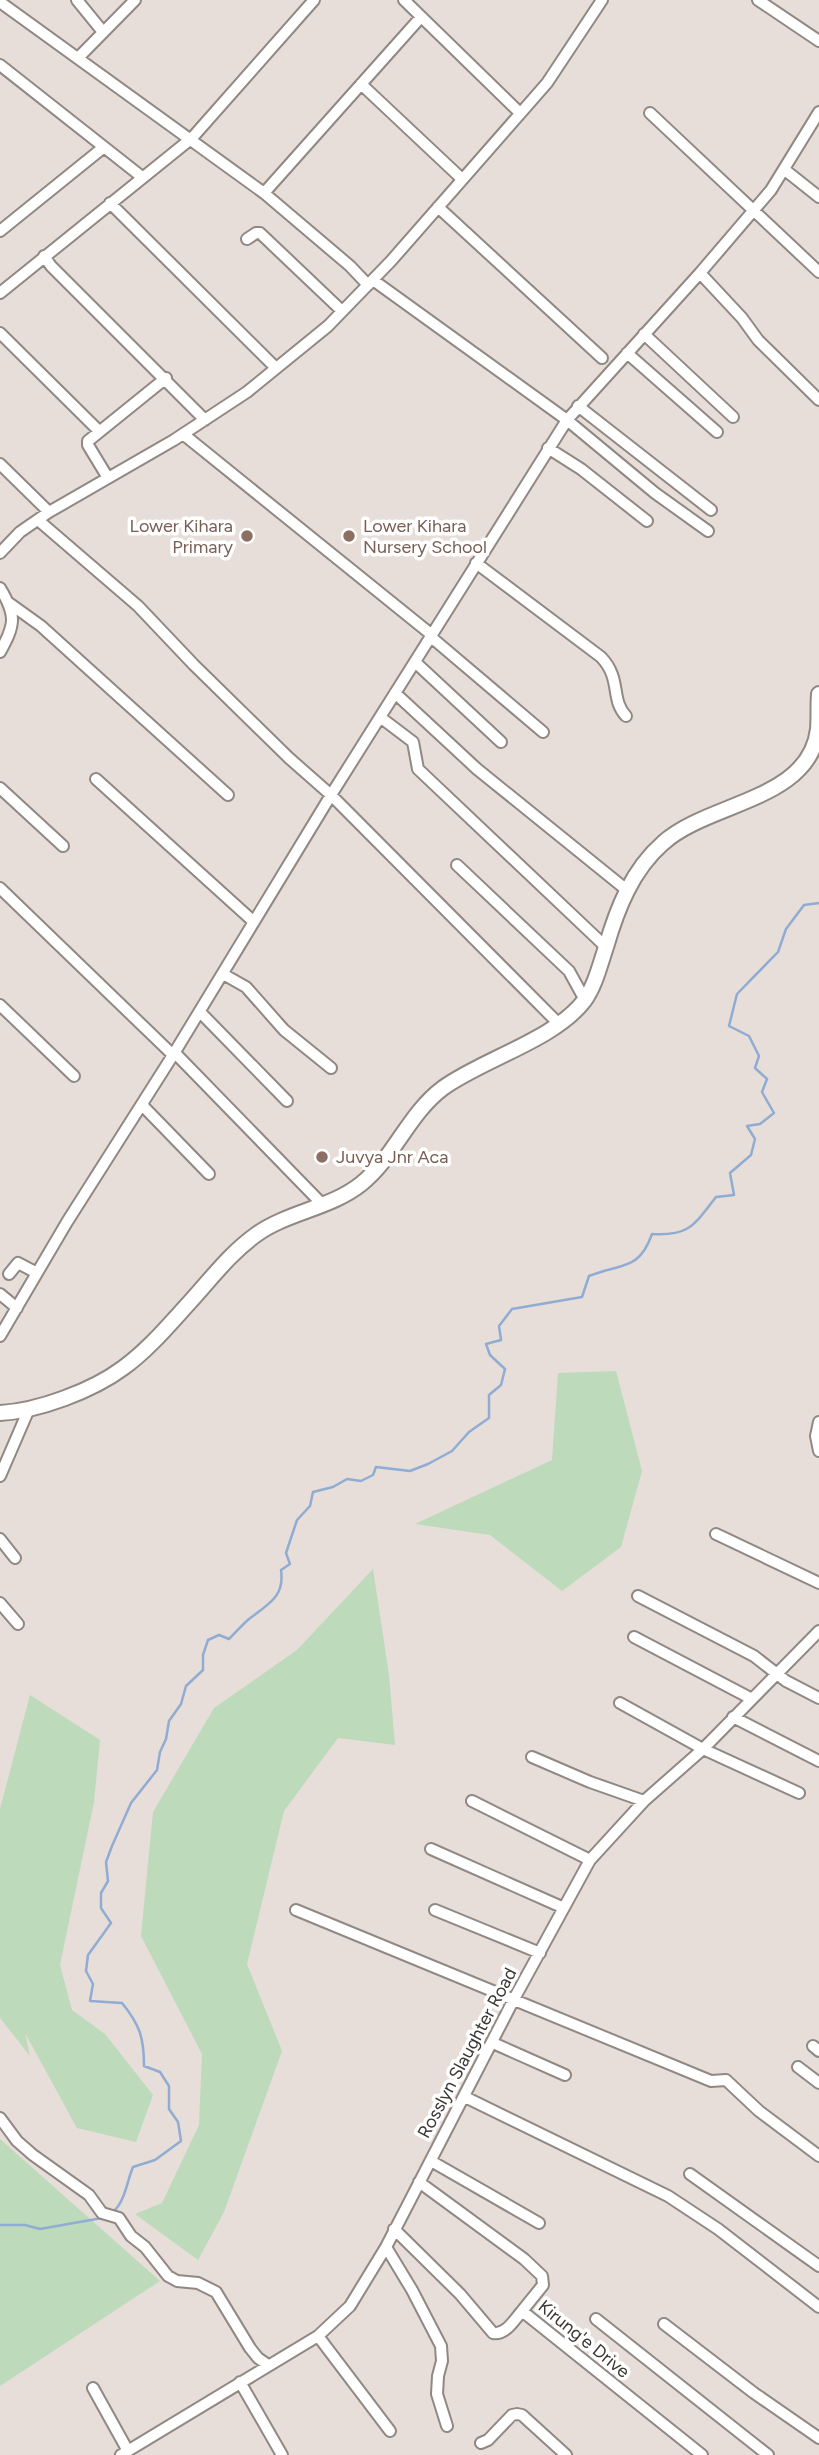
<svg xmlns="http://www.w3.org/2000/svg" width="819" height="2455" viewBox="0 0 819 2455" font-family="Figtree,sans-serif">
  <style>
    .green { fill: #bddabb }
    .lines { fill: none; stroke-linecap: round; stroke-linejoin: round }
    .stream { stroke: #90acd2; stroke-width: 2.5 }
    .minor-casing { stroke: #908883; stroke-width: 14 }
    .secondary-casing { stroke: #908883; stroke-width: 18 }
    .minor { stroke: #fff; stroke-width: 10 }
    .secondary { stroke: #fff; stroke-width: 14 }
    .education-dot { fill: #8d6e63; stroke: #fff; stroke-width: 2.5 }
    .labels { text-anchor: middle; stroke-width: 7; stroke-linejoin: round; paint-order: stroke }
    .education-label { font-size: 18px; fill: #785e54; stroke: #fff; text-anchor: start }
    .street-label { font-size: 18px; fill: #3a3735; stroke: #fff }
  </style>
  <rect width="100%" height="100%" fill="#e7ded9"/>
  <path class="green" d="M616,1371L642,1471L621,1547L562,1591L490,1535L415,1524L552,1460L558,1373Z
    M373,1569L389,1675L395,1745L338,1738L284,1811L247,1964L282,2051L224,2212L198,2260L135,2214L162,2203L199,2125L202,2054L141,1936L153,1812L214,1708L297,1650Z
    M30,1695L100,1740L94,1802L60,1965L72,2010L105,2034L153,2095L136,2142L77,2128L25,2033L30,2056L0,2018V1809Z
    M0,2139L160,2281L0,2386Z"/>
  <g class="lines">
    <path class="stream" d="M114,2211C125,2201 127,2181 133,2167L155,2160L181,2141L178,2122L169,2109V2086L160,2072L144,2066C144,2038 140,2025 122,2003L90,2001L93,1984L86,1971L88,1955L111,1923L101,1908V1893L108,1881L106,1862L112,1846L131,1803L157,1770L160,1752L166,1739L169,1721L181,1704L186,1686L203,1670V1655L208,1640L219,1635L229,1639C236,1632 242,1625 249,1619C268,1604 285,1597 281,1570L290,1564L286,1553L297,1520L310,1506L313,1492L333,1487L347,1479L361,1481L373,1475L376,1467L410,1471L428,1464L452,1451L469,1432L489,1418V1395L501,1385L505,1369L490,1355L486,1344L501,1340L499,1326L512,1309L582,1297L589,1276C622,1263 639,1271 652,1234C690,1236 694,1225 716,1197L734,1195L730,1173L751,1155L755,1139L747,1126L760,1124L774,1113L762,1092L767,1079L755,1068L759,1056L749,1036L729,1026L737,994L778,952L786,929L804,905L819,903
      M0,2225H25L40,2229L102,2218"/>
    <defs>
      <path id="minor" d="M77,0L103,32
        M404,0L520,113
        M758,0L819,41
        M0,2L264,193L350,266L368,285
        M78,58L135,0
        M0,65L142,177
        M361,84L462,179
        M650,113L819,272
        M785,170L819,197
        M264,193L421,17
        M110,203L276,368
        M438,207L602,358
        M0,231L104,147
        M247,239L256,233H260L342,311
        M44,256L51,266L205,420
        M700,273L742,318L758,340L819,400
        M373,280L567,420L655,493L708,531
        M0,293L192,138L314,0
        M0,333L99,431
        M644,334L733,417
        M627,353L717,432
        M578,406L711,510
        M183,434L432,635
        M548,448L581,469L647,521
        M0,464L49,512
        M108,478L88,445V441L166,378
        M38,520L138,606L194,665L289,758L331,795L558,1023
        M0,553L20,532L49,512L174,440L247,392L328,326L391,261L547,83L602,0
        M476,563L601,657C622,679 610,699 626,716
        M0,588C17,616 15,625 0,652
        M9,603L41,626L228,795
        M431,637L543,732
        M415,662L501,742
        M395,693L477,769L628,891
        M380,717L413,742L418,769L606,947
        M96,779L254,922
        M0,788L63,846
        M457,865L569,971L585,1000
        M0,888L173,1055
        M223,974L246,987L284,1030L331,1068
        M0,1005L74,1076
        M200,1012L287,1101
        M175,1053L322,1204
        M142,1105L209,1174
        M9,1274L18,1263L37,1273
        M0,1294L17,1308
        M0,1336L67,1222L173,1055L331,795L567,420L700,273L771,190L819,112
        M819,1422L816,1436L819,1451
        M0,1476L29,1409
        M716,1534L819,1583
        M0,1539L15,1558
        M638,1596L754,1656L786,1681L819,1698
        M0,1603L18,1624
        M634,1637L752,1699
        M620,1703L703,1749L799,1793
        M733,1717L819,1761
        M532,1757L590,1782L644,1801
        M472,1801L590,1860
        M431,1849L564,1908
        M296,1910L711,2081L726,2080L759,2111L819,2156
        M435,1910L540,1953
        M493,2043L565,2075
        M813,2046L819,2051
        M798,2067L819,2083
        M465,2097L668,2196L718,2229L819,2307
        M0,2118L17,2141L33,2155L89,2195L102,2213L119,2218L131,2236L145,2247L168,2276L177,2281L198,2283L216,2292L250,2348L258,2358L268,2365
        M431,2161L539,2223
        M690,2174L819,2266
        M419,2182L524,2259L542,2276L543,2285L522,2311
        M394,2229L460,2294L493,2333C506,2335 514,2320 522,2311L702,2455
        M386,2247L412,2290L441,2346L442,2361L438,2376L437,2394L447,2426
        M596,2319L768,2455
        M664,2324L754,2393L819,2438
        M318,2336L390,2431
        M240,2382L282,2455
        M93,2388L128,2451
        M481,2443L488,2440L512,2415L517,2414L522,2415L566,2455
        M121,2455L318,2336L350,2306L386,2247L514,1999L590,1860L644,1801L703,1749L819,1631"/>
      <path id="secondary" d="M0,1413C38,1411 92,1391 123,1368C148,1350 168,1326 189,1303C211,1279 230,1253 257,1234C288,1212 331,1208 361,1184C394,1158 408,1114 443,1088C483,1059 554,1040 584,1001C595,986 600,965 606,947C617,909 632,870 663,843C708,802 810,801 818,729C819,717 818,706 819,694"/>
    </defs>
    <use href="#minor" class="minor-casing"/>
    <use href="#secondary" class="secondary-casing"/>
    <use href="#minor" class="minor"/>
    <use href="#secondary" class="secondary"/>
  </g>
  <g class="education-dot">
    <circle cx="247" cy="536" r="7"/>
    <circle cx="349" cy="536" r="7"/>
    <circle cx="322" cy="1157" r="7"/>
  </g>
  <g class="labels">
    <g class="education-label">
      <text x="233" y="532" text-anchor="end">Lower Kihara<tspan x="233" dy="21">Primary</tspan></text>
      <text x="363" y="532">Lower Kihara<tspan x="363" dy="21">Nursery School</tspan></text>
      <text x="336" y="1163">Juvya Jnr Aca</text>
    </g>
    <g class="street-label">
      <text transform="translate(467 2053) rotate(-62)" y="6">Rosslyn Slaughter Road</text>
      <text transform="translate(584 2339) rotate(39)" y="6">Kirung'e Drive</text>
    </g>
  </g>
</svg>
